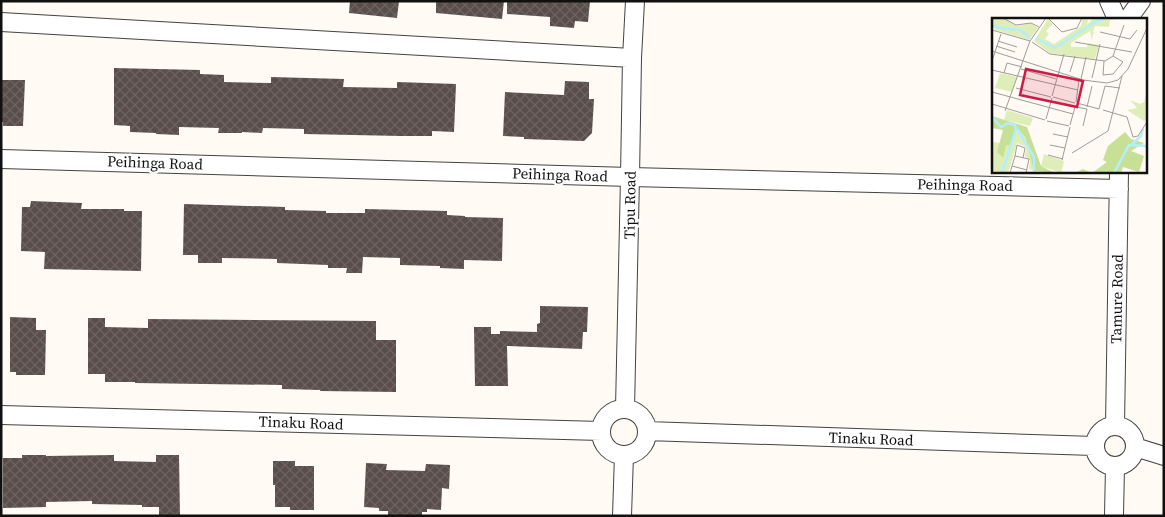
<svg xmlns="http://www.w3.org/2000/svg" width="1165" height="517" viewBox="0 0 1165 517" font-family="'Source Serif 4',serif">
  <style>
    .building { fill: url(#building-cross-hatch) }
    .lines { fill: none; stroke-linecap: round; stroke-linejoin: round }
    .minor-casing { stroke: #434343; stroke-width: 20 }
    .minor { stroke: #fff; stroke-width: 18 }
    .labels { text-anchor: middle; stroke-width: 5; stroke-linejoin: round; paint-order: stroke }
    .street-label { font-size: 15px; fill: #101010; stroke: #fff }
    .inset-river { fill: none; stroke: #b3effb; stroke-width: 2.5 }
    .inset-road { fill: none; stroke: #9f9c98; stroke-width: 1 }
    .view { fill: #cd1b48; fill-opacity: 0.15; stroke: #cd1b48; stroke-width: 2.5 }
    .inset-edge { fill: none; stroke: #101010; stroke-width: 2.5 }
  </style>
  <defs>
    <pattern id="building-cross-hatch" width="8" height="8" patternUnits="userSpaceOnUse" patternTransform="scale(1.25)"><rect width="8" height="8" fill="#5a4e4b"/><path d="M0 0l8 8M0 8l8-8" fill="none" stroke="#6d6361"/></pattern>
  </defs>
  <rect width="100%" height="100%" fill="#fffaf3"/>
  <path class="building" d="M350,1H399L397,18L349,13Z
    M436,1H504L502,19L436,13Z
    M507,1H590L588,22L575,21L574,28L550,26V17L507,14Z
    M114,68L200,70V74L224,75V82L271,83V77L344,79L343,87L397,88V82L456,84L454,132L432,131V136H401L304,134V129L263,128L262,133L242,132V133H218L219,128L179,127V135L156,134V133L130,132V126L114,125Z
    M1,80H25L23,126H3V122H1Z
    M565,81L589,82V99H594L592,133L584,141L524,139V137L503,136L505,92L564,95Z
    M31,201L82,203L81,209H124V211H142L141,271L44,269L45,252L21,251L22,207H30Z
    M184,204L285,207V210L326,211V213H365V209L447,211V215L465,216V217L503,218L502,261L464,260V269L440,268V266L400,265V258L363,257L362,273H346L347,268H328V265L277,263V259L222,258V263H198V255H183Z
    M540,306L588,307L587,332H583L582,349L507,346L508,386H475L474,327H491V334H500V331L537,332V324L540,323Z
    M10,317L36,318V330H46L45,375H16V372H10Z
    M88,318H105V327L148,328V319L376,321V340H396V392L320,391V390L282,389V385L135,383V382H105V374H88Z
    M22,455H46V456L114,455V461L156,462V455H179L180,516H159V507H142V505L92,504V501L46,502V507L3,508V458H22Z
    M273,461H295V466H314V510H290V507H275V485H273Z
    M366,463L387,464L386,470L425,471L426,464L450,465L449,489L442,488L441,510L427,509V512H422V516H388V511H379V508L364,507Z"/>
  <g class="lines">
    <defs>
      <path id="minor" d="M1109,1L1117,19
        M1128,19L1141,1
        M1,22L632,58
        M1,159L630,177L1119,189
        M625,409L630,177L632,58L635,1
        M601 432a23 23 0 1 1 46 0a23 23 0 1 1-46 0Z
        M1,415L601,431
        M1115,426L1119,171
        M1095 446a20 20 0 1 1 40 0a20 20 0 1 1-40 0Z
        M647,431L1094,446
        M1135,447L1164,456
        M622,516L624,455
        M1114,516L1115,466"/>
    </defs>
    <use href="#minor" class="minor-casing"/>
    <use href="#minor" class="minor"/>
  </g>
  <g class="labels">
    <g class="street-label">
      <text transform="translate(155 163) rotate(2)" y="5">Peihinga Road</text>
      <text transform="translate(560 175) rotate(2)" y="5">Peihinga Road</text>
      <text transform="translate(965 185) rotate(1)" y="5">Peihinga Road</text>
      <text transform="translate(630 205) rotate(-89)" y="5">Tipu Road</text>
      <text transform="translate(1117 299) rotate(-89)" y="5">Tamure Road</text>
      <text transform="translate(301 423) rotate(2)" y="5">Tinaku Road</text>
      <text transform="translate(871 439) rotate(2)" y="5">Tinaku Road</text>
    </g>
  </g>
  <g transform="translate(992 18)">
    <rect width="155" height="155" fill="#fffaf3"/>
    <path d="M155,73V101L152,103L135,92L145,90L138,82L148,86L152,84ZM15,92L41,100L38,108L12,102ZM27,111L33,119L42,152L37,151L38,142L33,138L34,129L25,125L16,155H13L22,117ZM0,124L8,125L7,136L13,142L7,155H0ZM52,136L72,143L69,155L49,148Z" fill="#dfeeb8"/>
    <path d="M0,98L35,109L49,148L63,155L42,153L33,119L26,111L22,117L13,155H7L13,142L5,134L11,112L0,110ZM133,114L139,121L152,125L139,133L152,138L147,154L131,149L129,155H83L91,151L100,155L115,144L111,142L116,128Z" fill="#c6e096"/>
    <path d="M0,0H11L25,8L39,5L46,10L37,22L4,12L0,9ZM91,0L96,2L95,7L101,0H140L118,2L117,9L103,8L101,14L105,16L101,15L100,23L98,13L79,25V29H95L96,25L107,27L103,41L58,35L42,23L56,1L61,6L54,13L57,16L53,21L62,26L89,8ZM8,55L25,59L20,74L3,70ZM14,127L22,128L21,136L16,155H8Z" fill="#dfeeb8"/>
    <path class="inset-river" d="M0,6L7,10L28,12L38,20M44,20L63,30L103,4L115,0M0,99L9,109L16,105L23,107L24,111L10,155M25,111L42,139V155M139,127L149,118L151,111M122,155L137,127L155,128"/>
    <path class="inset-road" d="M11,0L24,7L39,5L47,9M56,0L70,14L85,10L90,0M0,12L38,23M108,14L138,21L145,12M6,23L25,29M40,24L58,36L113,43L121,38L132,7M83,24L140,34M4,28L23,34M0,33L91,62L115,65L126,62L136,51L155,10M0,43L9,16M112,43L111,57L121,56L131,44L121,38M29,51L64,61M0,52L86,72M78,54L83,38M12,55L15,45L30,49M100,60L108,26M89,61L94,39M24,70L59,79M0,74L81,96M60,78L72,36M61,79L83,85M84,84L87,62M85,85L107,91L113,68L128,70M0,86L53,102M83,89L95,91L91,108M95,89L100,68M111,92L135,99L141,119L146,118L155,104M13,93L38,23L54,0M54,101L60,80M55,103L77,108M78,107L83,89M61,116L76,119M58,127L73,130M80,135L116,113L130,58M56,137L71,141M23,138L25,127L33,130L31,140M70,142L78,109M20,148L35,152M18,155L23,138L37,141L34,155"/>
    <path class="view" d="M34,51L91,63L85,89L28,77Z"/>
    <rect width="155" height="155" class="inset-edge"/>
  </g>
  <rect width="1165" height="517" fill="none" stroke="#101010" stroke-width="5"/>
</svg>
